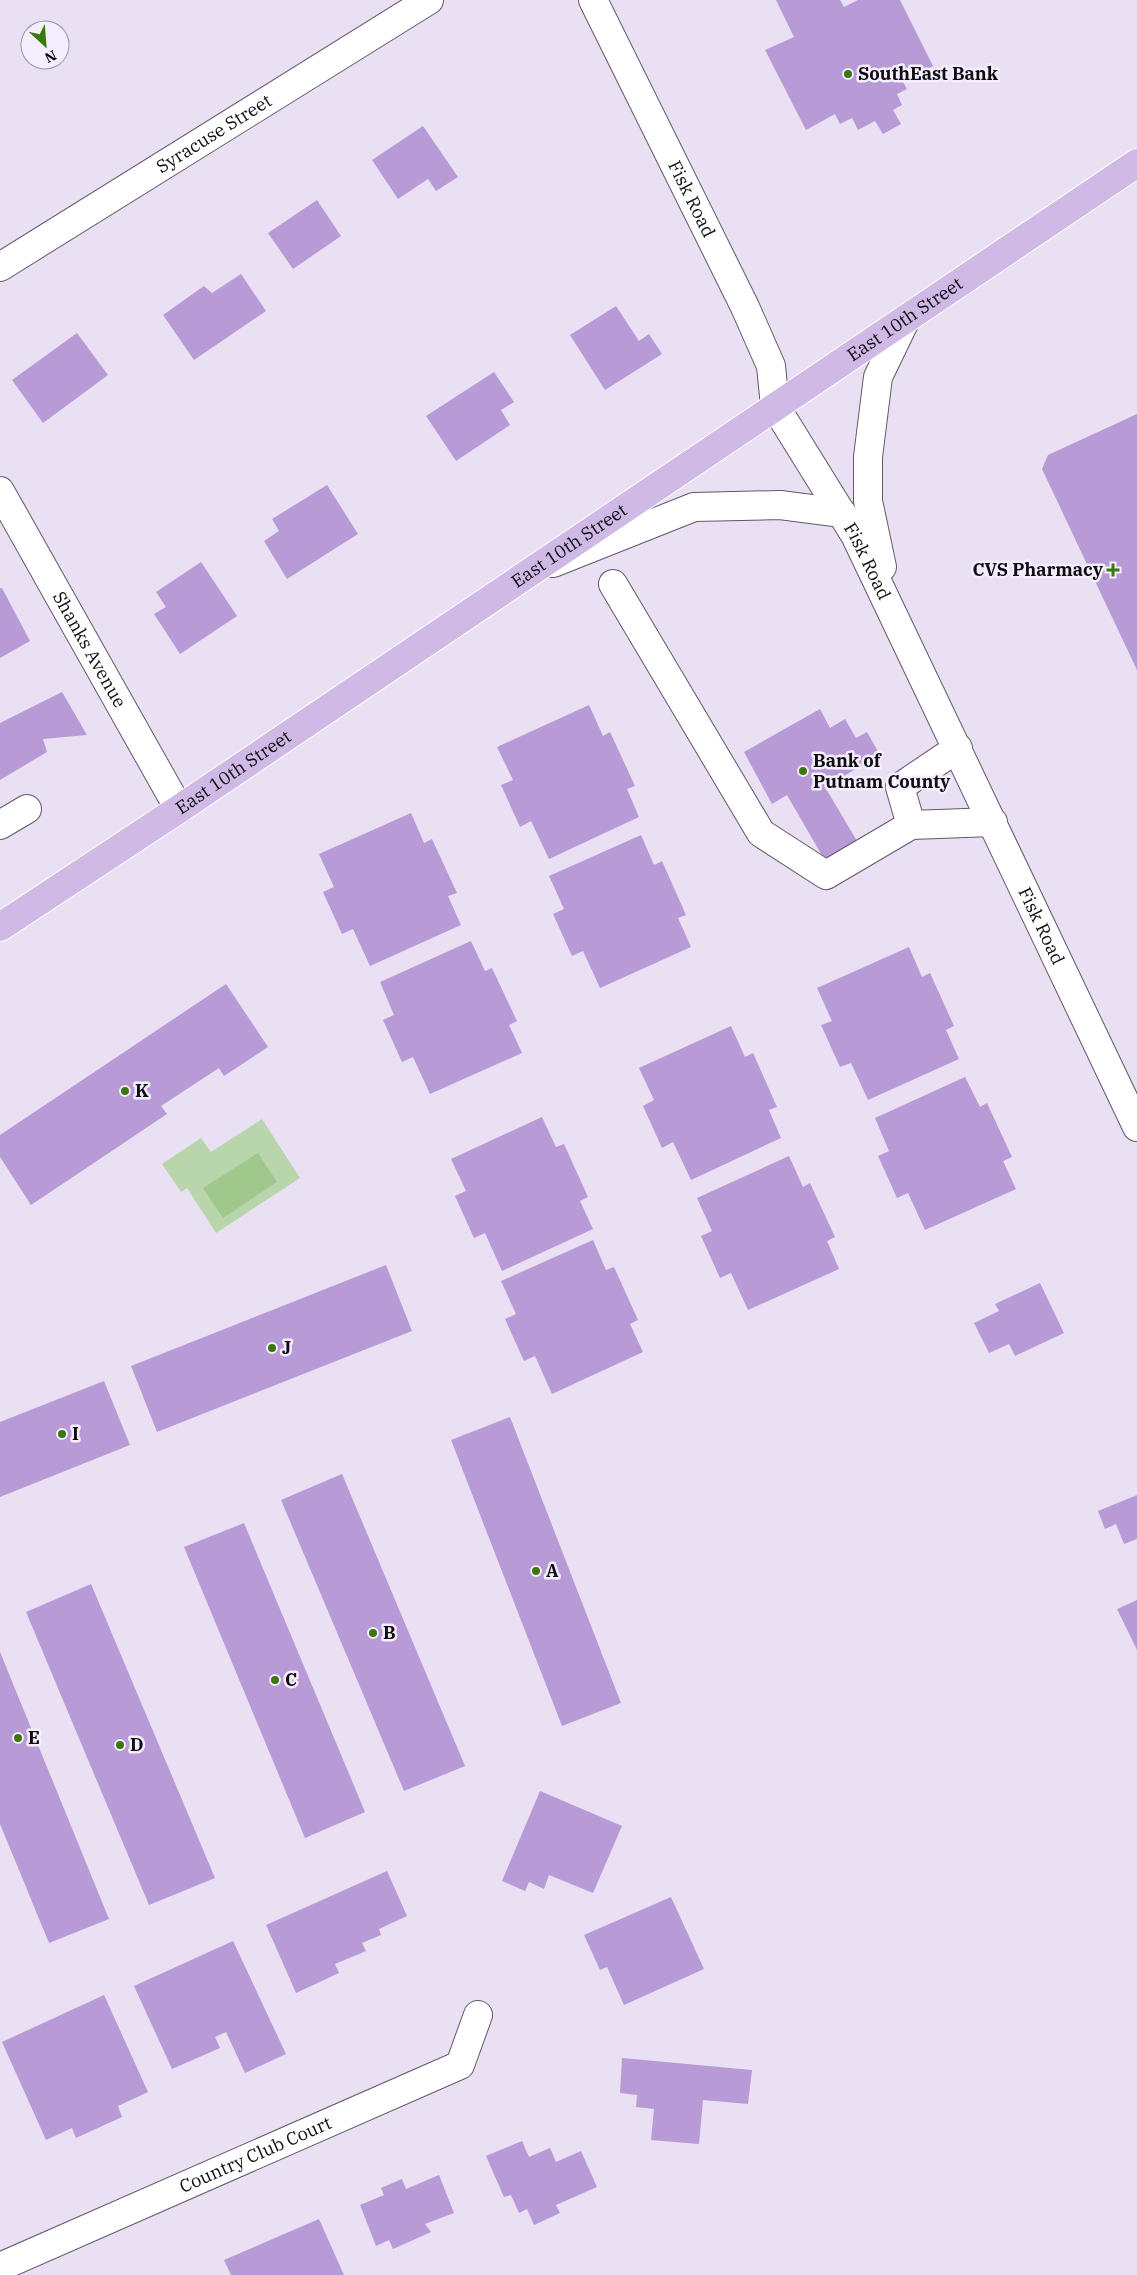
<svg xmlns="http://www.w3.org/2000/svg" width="1137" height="2275" viewBox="0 0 1137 2275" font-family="'IBM Plex Serif',serif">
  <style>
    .green { fill: #b8d5ab }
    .water { fill: #a0c88d }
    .building { fill: #b89ad6 }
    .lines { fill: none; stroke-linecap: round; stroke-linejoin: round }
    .minor-casing { stroke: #605868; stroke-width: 30 }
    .major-casing { stroke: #fff; stroke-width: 30 }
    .minor { stroke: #fff; stroke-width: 28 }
    .major { stroke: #d0b9e5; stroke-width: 28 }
    .poi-dot { fill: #3b770f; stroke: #f5eefe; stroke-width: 2 }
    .labels { text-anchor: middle; stroke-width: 5; stroke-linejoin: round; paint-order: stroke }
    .poi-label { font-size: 18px; font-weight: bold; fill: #0f0c12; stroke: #f5eefe; text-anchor: start }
    .street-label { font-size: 18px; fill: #0f0c12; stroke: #f5eefe }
  </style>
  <rect width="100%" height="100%" fill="#e9e0f3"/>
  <path class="green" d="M262,1119L300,1178L216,1233L187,1188L181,1192L162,1164L201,1138L211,1152Z"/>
  <path class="water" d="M258,1153L277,1182L223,1218L203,1188Z"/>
  <path class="building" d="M776,0H840L844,7L858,0H900L933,66L903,82L907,89L897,94L902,105L893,110L901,124L883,134L875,121L858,130L852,118L840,124L835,114L806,130L765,50L794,37Z
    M423,126L458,177L436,191L428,179L398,199L372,160Z
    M317,200L341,236L293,269L268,233Z
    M241,274L266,311L194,360L163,315L204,286L212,293Z
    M616,306L639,341L649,334L662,354L605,390L570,335Z
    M77,333L108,375L43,423L12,380Z
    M494,372L514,402L501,410L510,425L456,461L426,416Z
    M1137,414V670L1042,469L1048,455Z
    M327,485L358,534L287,579L264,541L279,531L272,519Z
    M201,562L237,616L180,654L154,614L166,607L156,592Z
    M0,588H2L30,641L0,658Z
    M62,692L87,735L43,739L47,752L0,780V723Z
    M589,705L603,736L610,732L635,786L627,789L639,817L549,859L531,821L520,827L501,785L513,780L497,747Z
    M820,709L830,728L845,719L856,738L867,732L880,755L825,787L857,841L824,859L787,795L772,804L744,752Z
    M411,813L424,843L432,839L457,893L448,896L461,925L370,966L353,929L342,934L323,892L334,887L319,854Z
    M641,835L654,865L662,861L686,915L678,918L691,947L600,988L583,951L572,956L553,914L564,909L549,876Z
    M471,941L485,971L492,968L517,1021L509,1025L522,1053L430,1094L413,1057L402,1062L383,1020L394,1015L380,982Z
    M909,947L922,977L930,973L954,1026L946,1030L959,1059L868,1100L851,1063L840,1067L821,1025L832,1021L817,988Z
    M226,984L268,1047L224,1076L219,1068L161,1106L167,1114L31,1205L0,1157V1135Z
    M731,1026L745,1057L753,1053L777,1107L769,1110L781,1138L691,1180L673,1142L662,1148L643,1106L654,1100L639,1068Z
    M965,1077L980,1107L987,1103L1012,1157L1003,1161L1016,1189L925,1230L908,1193L897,1198L878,1156L889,1151L875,1118Z
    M542,1117L556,1147L564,1144L588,1197L580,1201L593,1229L502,1271L485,1233L474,1238L455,1196L466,1191L451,1159Z
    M789,1156L803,1187L810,1183L835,1237L827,1241L839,1269L748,1310L731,1273L720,1278L701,1236L712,1231L697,1198Z
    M593,1240L606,1270L614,1267L638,1320L630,1324L643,1352L552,1394L535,1356L524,1361L505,1319L516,1314L501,1281Z
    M386,1265L412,1331L157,1432L131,1366Z
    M1040,1283L1064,1333L1015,1356L1009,1344L989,1353L974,1323L999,1311L995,1304Z
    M104,1381L130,1445L0,1497V1422Z
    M510,1417L621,1703L562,1726L451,1440Z
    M342,1474L465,1766L404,1791L281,1500Z
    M1137,1495V1539L1124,1544L1116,1524L1105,1529L1098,1511Z
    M244,1523L365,1812L305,1838L184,1547Z
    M91,1584L215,1878L149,1905L26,1612Z
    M1137,1600V1650L1117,1609Z
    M0,1652L109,1919L49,1943L0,1824Z
    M540,1791L622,1826L593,1893L549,1875L544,1889L529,1882L525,1891L502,1881Z
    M387,1871L407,1916L379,1929L381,1935L362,1943L366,1951L335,1964L339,1973L296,1993L266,1925Z
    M671,1897L704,1969L624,2005L607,1967L600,1970L584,1935Z
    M233,1941L286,2054L245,2073L226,2032L215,2037L220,2048L172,2069L134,1986Z
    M104,1995L148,2092L118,2106L122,2117L76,2138L72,2128L46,2140L2,2042Z
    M622,2058L752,2070L748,2104L703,2100L699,2144L651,2140L654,2109L636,2107L637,2095L620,2093Z
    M522,2141L529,2157L550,2148L556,2162L581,2151L597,2187L556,2205L560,2213L534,2225L527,2209L519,2213L511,2195L504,2197L486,2156Z
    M439,2175L454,2213L425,2224L431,2232L393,2249L389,2240L376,2246L360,2205L384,2195L381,2188L402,2179L406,2189Z
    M319,2219L344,2275H231L224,2260Z"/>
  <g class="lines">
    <defs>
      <g id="minor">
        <path id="s1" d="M593,0L745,307L771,366L775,406L855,535L1137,1127"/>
        <path id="s2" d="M0,267L429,0"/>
        <path id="s3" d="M0,491L179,809"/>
        <path d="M553,563L694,507L780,505L842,513"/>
        <path d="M882,567L868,501V457L878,377L906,319"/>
        <path d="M613,584L761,833L826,875L911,825L993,822"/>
        <path d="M0,825L27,809"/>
        <path d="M911,825L900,787L958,748"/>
        <path id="s4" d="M0,2267L460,2065L478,2015"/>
      </g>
      <g id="major">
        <path id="s5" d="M0,927L179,809L1137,163"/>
      </g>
    </defs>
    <use href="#minor" class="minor-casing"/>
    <use href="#major" class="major-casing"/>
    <use href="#minor" class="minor"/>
    <use href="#major" class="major"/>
  </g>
  <g class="poi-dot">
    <circle cx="848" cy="74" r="5"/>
    <path d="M1110.5 562.5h5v5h5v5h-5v5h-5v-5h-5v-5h5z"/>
    <circle cx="803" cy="771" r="5"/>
    <circle cx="125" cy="1091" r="5"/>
    <circle cx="272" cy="1348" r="5"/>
    <circle cx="62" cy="1434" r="5"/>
    <circle cx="536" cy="1571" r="5"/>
    <circle cx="373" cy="1633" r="5"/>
    <circle cx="275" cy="1680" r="5"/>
    <circle cx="18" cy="1738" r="5"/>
    <circle cx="120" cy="1745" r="5"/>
  </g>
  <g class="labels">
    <g class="poi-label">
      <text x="858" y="80">SouthEast Bank</text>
      <text x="1103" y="576" text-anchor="end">CVS Pharmacy</text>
      <text x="813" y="767">Bank of<tspan x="813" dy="21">Putnam County</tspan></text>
      <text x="135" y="1097">K</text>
      <text x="282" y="1354">J</text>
      <text x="72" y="1440">I</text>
      <text x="546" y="1577">A</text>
      <text x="383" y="1639">B</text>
      <text x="285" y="1686">C</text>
      <text x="28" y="1744">E</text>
      <text x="130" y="1751">D</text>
    </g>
    <g class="street-label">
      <text dy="6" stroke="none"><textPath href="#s2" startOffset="252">Syracuse Street</textPath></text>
      <text dy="6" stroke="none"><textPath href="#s1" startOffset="222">Fisk Road</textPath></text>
      <text dy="6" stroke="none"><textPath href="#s5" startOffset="1090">East 10th Street</textPath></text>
      <text dy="6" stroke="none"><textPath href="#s5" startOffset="685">East 10th Street</textPath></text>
      <text dy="6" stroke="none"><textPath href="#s1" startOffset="628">Fisk Road</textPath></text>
      <text dy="6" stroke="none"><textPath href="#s3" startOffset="182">Shanks Avenue</textPath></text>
      <text dy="6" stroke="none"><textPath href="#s5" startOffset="280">East 10th Street</textPath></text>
      <text dy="6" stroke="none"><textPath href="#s1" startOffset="1032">Fisk Road</textPath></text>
      <text dy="6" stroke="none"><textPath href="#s4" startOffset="279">Country Club Court</textPath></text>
    </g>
  </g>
  <g transform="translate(45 45) rotate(154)"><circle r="24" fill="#f5eefe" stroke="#9994a0"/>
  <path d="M0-4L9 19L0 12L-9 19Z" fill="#3b770f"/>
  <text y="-8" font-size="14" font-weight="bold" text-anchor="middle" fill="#0f0c12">N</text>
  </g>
</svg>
